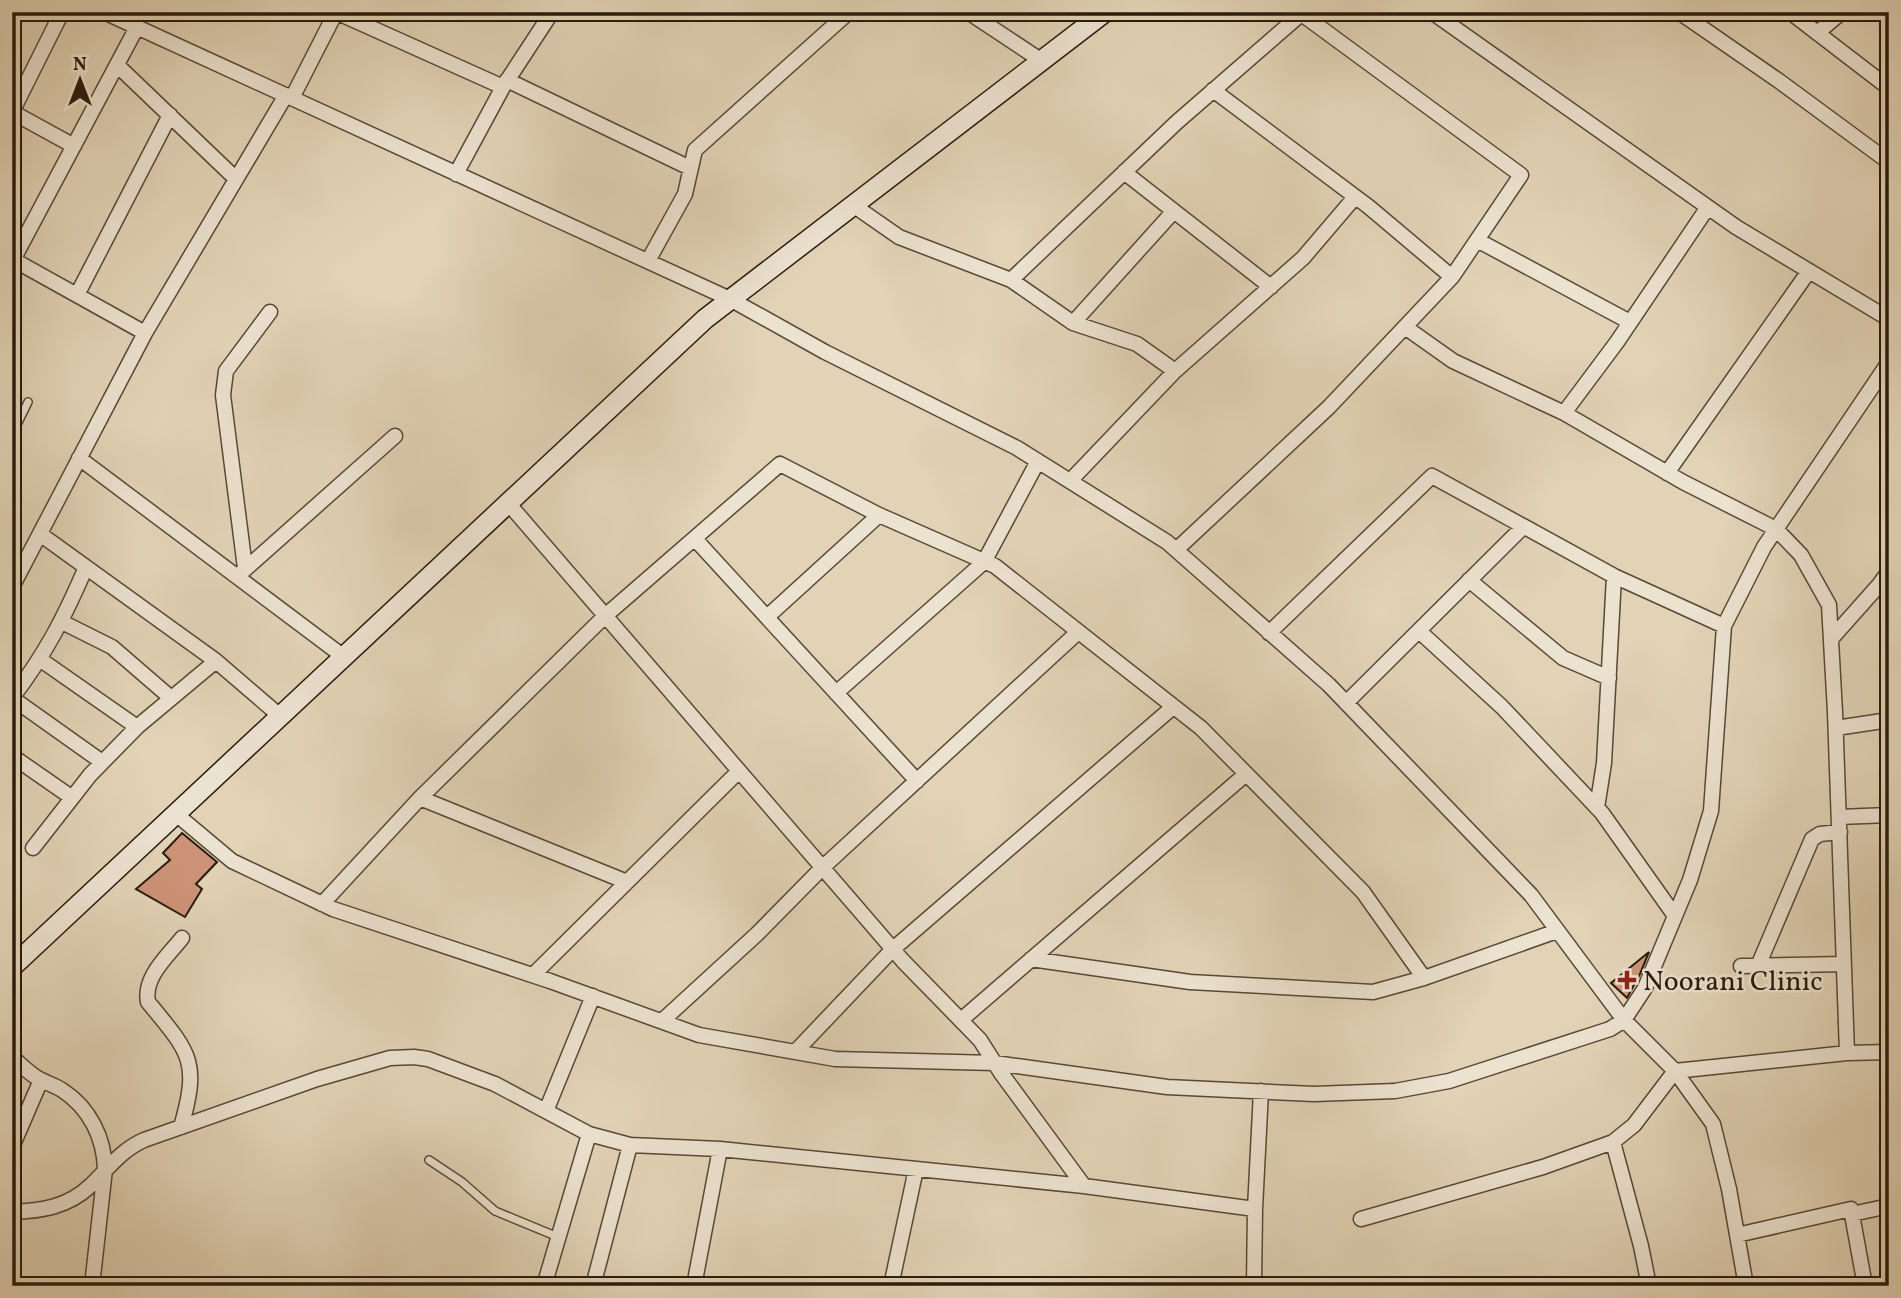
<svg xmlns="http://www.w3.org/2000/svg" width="1901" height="1298" viewBox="0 0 1901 1298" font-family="Vollkorn,serif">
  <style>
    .building { fill: #cd9378; stroke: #281b0c; stroke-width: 2 }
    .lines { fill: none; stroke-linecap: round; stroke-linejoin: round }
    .lane-casing { stroke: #564936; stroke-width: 10 }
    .street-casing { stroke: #564936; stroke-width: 17 }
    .secondary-casing { stroke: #281b0c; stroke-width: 22 }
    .lane { stroke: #ece2d0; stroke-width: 7 }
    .street { stroke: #ece2d0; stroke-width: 14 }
    .secondary { stroke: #ece2d0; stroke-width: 19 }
    .poi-dot { fill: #8f2418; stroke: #ece2d0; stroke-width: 2.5 }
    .labels { text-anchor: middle; stroke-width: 5; stroke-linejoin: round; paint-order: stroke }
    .poi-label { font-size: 28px; fill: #281b0c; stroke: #ece2d0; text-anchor: start }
  </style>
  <rect width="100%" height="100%" fill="#e2d3b6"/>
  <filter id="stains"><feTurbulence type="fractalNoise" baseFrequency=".00286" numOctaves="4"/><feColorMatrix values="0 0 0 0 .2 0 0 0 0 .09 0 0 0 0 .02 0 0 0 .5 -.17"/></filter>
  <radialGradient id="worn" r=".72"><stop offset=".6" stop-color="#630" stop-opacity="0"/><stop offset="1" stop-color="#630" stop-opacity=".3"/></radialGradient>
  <path class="building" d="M182,833L217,862L196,884L202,889L185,917L136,889L170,860L163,853Z
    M1649,952L1640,974L1627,998L1611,983Z"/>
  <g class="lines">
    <defs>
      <path id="lane" d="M12,435L28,402
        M429,1160L462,1182L495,1211L558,1237"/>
      <path id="street" d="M104,12L730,299L825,352L1017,448L1167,542L1329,685L1531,895L1624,1020L1675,1071L1713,1124L1729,1189L1746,1286
        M336,12L503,87
        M968,12L1042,61
        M1432,12L1736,227L1889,319
        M1679,12L1779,81L1889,162
        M1790,12L1889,88
        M1817,33L1842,12
        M117,65L236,179
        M507,80L690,168
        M1213,90L1369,207L1452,277
        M292,98L336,12
        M12,112L62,12
        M12,112L74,146
        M1124,172L1271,287
        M456,174L503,87L552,12
        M853,205L899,237L1011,280L1073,323L1137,344L1175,371
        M1477,240L1630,322
        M12,259L145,333
        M13,260L137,27
        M648,261L685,194L695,150L849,12
        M1011,280L1177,122L1301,14
        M77,295L170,115
        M1073,323L1174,211
        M1405,327L1453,361L1564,413L1683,482L1776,529L1801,555L1829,605L1835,712L1847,1053
        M1564,413L1617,342L1708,207
        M79,458L344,657
        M1667,473L1809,271
        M1070,481L1175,371L1303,258L1355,197
        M508,503L903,961L980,1040L1001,1073L1084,1186L1255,1209L1261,1091
        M40,534L216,661L280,716
        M695,539L917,781
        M1176,550L1329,407L1452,277L1521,175L1299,12
        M245,568L223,395L226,371L270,312
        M242,572L395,436
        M1469,580L1563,658L1609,678
        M12,587L145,333L286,95
        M767,617L879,515
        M62,622L112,647L171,698
        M1419,631L1502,707L1602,813L1675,916
        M1269,633L1432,476L1614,576L1724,626
        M1831,639L1879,585L1889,571
        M41,660L137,727
        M836,693L984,562L1038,461
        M12,698C46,653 64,618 86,567
        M12,698L102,762
        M1346,703L1523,527
        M1836,728L1889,720
        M12,756L71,797
        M420,798L627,882
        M1597,808L1604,763L1614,576
        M176,814L232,861L333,909L550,981L699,1035L835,1059L995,1063L1167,1087L1314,1094L1395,1091L1449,1081L1610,1029L1624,1020L1645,988L1690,880L1711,811L1724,626L1764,547L1889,362
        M1839,817L1889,815
        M33,848L90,775L137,727L216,661
        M322,904L420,798L605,616L780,464L879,515L995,566L1201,728L1363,892L1424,978
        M1031,959L1190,982L1373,992L1424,978L1557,931
        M1741,966L1844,964
        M1758,966L1812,839L1820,834L1840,832
        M533,975L739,771
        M961,1020L1246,774
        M662,1021L757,934L822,868L1077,633
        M795,1052L893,949L1173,707
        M12,1057C19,1063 26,1070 33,1075C42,1082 53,1084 62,1090C90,1108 104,1138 105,1169L92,1286
        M546,1111L593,996
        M181,1127C200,1061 190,1053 148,1002C143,977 168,956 182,938
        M1613,1142L1641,1246L1649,1286
        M12,1147L41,1080
        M12,1212C41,1211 68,1207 90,1186C107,1170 121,1150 144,1140L317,1079L390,1058L414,1057L428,1059L495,1084L589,1134L630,1145
        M1852,1214L1889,1206
        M1361,1219L1543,1167L1613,1142L1634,1125L1675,1071L1847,1053L1889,1052
        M1737,1235L1851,1209L1865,1286
        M544,1286L589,1134
        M593,1286L630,1145L720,1149L1084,1186
        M694,1286L720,1149
        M891,1286L916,1169
        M1254,1286L1255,1209"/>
      <path id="secondary" d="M12,967L705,319L1105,12"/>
    </defs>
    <use href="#lane" class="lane-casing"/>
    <use href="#street" class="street-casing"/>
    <use href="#secondary" class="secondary-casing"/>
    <use href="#lane" class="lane"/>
    <use href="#street" class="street"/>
    <use href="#secondary" class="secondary"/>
  </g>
  <path class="poi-dot" d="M1623.5 969.5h7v7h7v7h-7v7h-7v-7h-7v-7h7z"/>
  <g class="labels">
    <g class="poi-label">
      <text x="1643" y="990">Noorani Clinic</text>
    </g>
  </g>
  <rect width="1901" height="1298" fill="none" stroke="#e2d3b6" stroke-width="42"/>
  <rect x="14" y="14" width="1873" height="1270" fill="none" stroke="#281b0c" stroke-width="3.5"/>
  <rect x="21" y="21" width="1859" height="1256" fill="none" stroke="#281b0c" stroke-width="2"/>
  <g transform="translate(80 80)" stroke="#ece2d0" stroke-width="5" paint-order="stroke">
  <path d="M0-5L12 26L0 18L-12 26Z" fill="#281b0c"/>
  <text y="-10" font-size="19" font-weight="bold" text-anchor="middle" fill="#281b0c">N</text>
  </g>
  <rect width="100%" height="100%" filter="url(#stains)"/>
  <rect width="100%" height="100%" fill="url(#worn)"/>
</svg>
